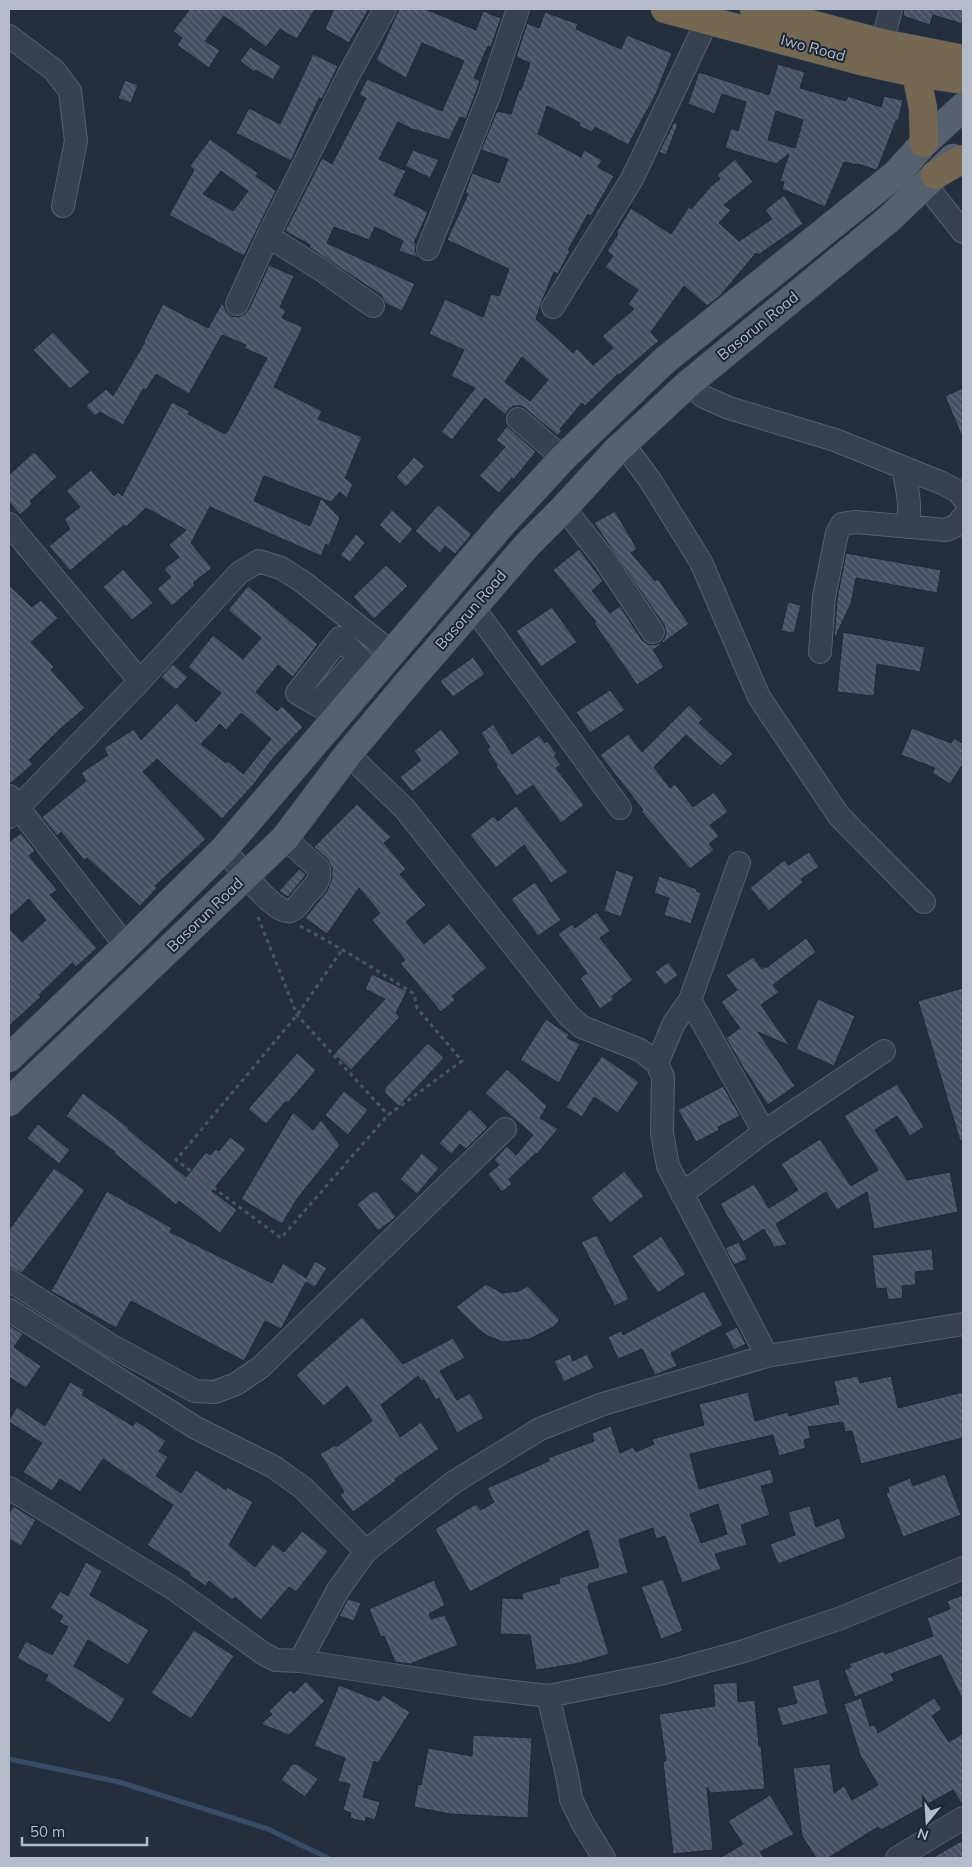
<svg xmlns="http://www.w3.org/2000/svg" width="972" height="1867" viewBox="0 0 972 1867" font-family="Mulish,sans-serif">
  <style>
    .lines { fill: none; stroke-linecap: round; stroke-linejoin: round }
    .stream { stroke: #394c67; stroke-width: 5 }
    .building { fill: url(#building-back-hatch); stroke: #1f2835; fill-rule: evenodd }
    .minor-casing { stroke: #565f6c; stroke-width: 24 }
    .major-casing { stroke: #414a57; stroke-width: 29 }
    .highway-casing { stroke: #434c59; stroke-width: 29 }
    .path { stroke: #44595c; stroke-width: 3; stroke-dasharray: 4 4; stroke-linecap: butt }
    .minor { stroke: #38414e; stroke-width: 22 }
    .major { stroke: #56606e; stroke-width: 28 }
    .highway { stroke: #746855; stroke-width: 28 }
    .labels { text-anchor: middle; stroke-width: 4; stroke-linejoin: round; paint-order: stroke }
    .street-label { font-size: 15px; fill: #b4bcc9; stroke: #1d2633 }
  </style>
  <defs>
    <pattern id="building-back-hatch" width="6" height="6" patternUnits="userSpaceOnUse" patternTransform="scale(1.25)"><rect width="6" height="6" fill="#455162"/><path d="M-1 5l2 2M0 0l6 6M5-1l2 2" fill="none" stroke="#5d6877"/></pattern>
  </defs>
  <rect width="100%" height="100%" fill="#242f3e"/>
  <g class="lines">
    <path class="stream" d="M9,1759L119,1782L268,1829L328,1858"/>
  </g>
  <path class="building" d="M190,9H315L297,39L280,29L266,47L224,16L205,41L220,50L209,68L177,45L182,38L173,31Z
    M334,9H369L349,43L325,29Z
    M399,9H425L476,30L483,11L501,18L491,47L488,46L474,78L480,81L466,119L460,117L449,140L412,129L398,122L379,159L406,171L394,195L428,212L414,243H416L415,251L419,258L399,251L403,241L375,227L369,240L334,227L327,243L415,284L402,311L385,303L381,295L309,247L310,245L285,231L322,158L332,164L366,98L359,95L367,79L442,111L464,61L422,43L406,78L376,60Z
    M904,9H963V24L933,15L930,25L903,16Z
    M545,12L578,24L576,29L621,49L627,35L672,53L656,94L628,145L595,127L592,132L579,126L580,123L547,106L538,134L581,157L584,150L602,160L598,167L614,176L591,216L588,214L568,250L570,251L558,274L554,272L542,301L536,319L573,353L577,348L593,365L613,348L602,336L634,309L628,304L638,290L605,267L613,256L607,251L618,234L616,233L631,208L671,234L689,207L691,209L712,185L720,179L717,175L735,159L753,182L724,205L731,210L719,223L739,241L772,219L765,210L784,195L803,224L758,255L756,253L720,296L707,306L684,286L651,332L659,341L619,375L618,374L585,406L582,403L560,429L562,430L558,436L526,409L521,406H514L508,410L506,415L485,398L452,440L441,432L475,388L451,376L464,350L429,334L445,299L483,317L491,294L499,296L509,269L447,240L468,194L465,193L472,173L499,183L508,159L481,150L497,111L511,114L519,90H521L530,63L516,57L527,23L539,28ZM522,357L548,380L530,401L505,382Z
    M250,47L281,66L273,80L256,70L254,72L240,61Z
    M313,54L338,66L322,99L319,98L291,161L236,133L249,108L280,124Z
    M778,64L805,72L800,88L846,101L848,96L881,107L884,96L903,100L898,121H896L878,168L876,170L858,164L857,165L844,162L825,207L782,189L784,182L780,181L789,154L776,164L725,148L731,128L738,131L746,102L722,94L715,114L688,104L699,72L769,95ZM776,111L803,120L795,148L768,140Z
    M125,80L138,85L131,103L118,98Z
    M674,122L678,124L666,155L659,152Z
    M210,139L258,173L256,176L276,191L244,256L169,215L194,170L190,166ZM221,171L248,191L233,211L203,194Z
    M413,150L439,160L430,178L405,166Z
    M269,265L294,276L280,307L286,310L282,318L303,327L274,387L322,411L318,419L362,437L345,478L353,484L347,498L340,492L331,502L264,476L254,501L310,526L321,498L340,518L329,546L326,544L321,556L210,507L191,543L212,568L193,583L195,585L172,606L157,589L171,577L164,569L179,557L169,545L186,530L146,508L126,527L124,525L70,571L49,546L70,529L64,519L80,507L66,491L91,470L114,496L118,492L122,496L172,402L189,411L188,414L225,434L227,431H228L267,358L244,348L246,345L222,335L189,394L156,374L146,390L143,389L123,425L100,412L95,416L86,406L106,389L113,396L145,342L144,341L163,304L208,328L222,303L227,312L231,316L238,317L245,314L249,309Z
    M53,332L90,372L70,389L33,350Z
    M963,388V439L945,396Z
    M507,426L536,452L513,480L512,478L499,493L479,476L505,447L496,440Z
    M34,452L57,477L30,501L32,504L20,515L9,502V475Z
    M414,457L425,466L406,487L396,477Z
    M438,505L472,534L455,554L445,546L440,553L415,531Z
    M392,510L413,529L400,544L379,525Z
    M615,511L637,549L631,553L655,581L658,579L689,624L653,650L664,667L637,685L594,623L596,622L553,570L579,549L603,581L592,591L610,613L620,606L642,640L648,644L653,645L661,643L665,637L666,632L664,625L594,523Z
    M356,534L365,543L350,562L340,555Z
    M846,553L941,570L937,593L856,578L851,603L834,640L837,599Z
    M386,565L408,586L374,619L353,597Z
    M123,569L153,603L132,620L103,587Z
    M9,585L32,607L41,600L58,618L31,642L54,667L51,670L85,708L60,729L29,760L33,764L11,783H9Z
    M248,586L318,644L293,677L278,665L256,692L277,711L282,706L303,727L274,757L254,784L222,819L157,759L143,772L206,839L155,886L157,888L140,906L87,858L84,860L61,832L57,836L42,817L86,781L81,773L108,755L104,748L134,729L141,740L177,703L196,722L221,693L188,667L213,635L243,659L261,638L228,610ZM241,713L271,739L243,774L228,761L226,763L201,744L220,724L226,730Z
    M788,602L801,605L794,633L781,631Z
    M552,607L577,642L541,667L516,631Z
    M843,632L925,647L920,672L877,664L874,696L837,692Z
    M473,657L485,674L453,697L440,681Z
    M173,664L188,677L176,690L161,677Z
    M610,690L625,710L590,733L576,712Z
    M689,705L703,719L699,723L733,754L721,766L686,735L654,767L670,788L675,784L693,807L714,792L728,812L710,825L719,836L709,844L714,850L690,869L641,811L643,810L600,755L628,734L642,752Z
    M493,724L512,754L539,735L545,743L547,741L557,754L554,756L561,765L556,768L584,805L561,823L533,785L517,796L496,766L497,765L487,749L490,747L481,733Z
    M912,728L951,743L954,738L963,744V764L950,784L932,773L935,768L901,755Z
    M441,729L460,753L412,792L400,777L421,760L414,751Z
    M357,804L391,837L384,843L406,869L400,874L426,905L406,922L424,944L449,923L487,968L452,996L455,1000L441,1012L400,963L405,960L372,920L380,913L359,888L327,934L305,918L327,891L332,878V868L328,860L314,847Z
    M516,806L568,872L551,883L524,845L496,868L470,835L493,816L498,821Z
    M21,833L35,851L29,856L57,890L50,895L97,948L76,967L72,963L39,995L41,997L9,1026V928L22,942L46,920L29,899L9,917V842Z
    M809,852L819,867L801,879L803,882L769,911L750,888L784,860L789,865Z
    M299,869L306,875L288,897L279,891Z
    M616,870L634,876L621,917L604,911Z
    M659,876L697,889L696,891L701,893L691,924L664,915L669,898L654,893Z
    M535,882L561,920L538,936L511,899Z
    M597,912L610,931L600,938L633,980L612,996L614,999L600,1009L580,978L587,973L558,934L572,924L575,928Z
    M806,938L816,952L773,985L779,992L761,1005L790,1046L758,1032L795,1086L768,1105L744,1069L726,1038L740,1028L721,1002L737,990L726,975L753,957L762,969L765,966L766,968Z
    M668,962L678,975L665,985L655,972Z
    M372,974L407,991L396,1013L400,1017L351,1070L334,1054L385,999L365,989Z
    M963,988V1140L960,1141L918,1001Z
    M818,999L855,1016L834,1066L796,1049Z
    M546,1019L569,1035L567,1038L580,1044L559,1083L520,1060Z
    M428,1043L444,1058L399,1106L385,1093V1088Z
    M297,1053L316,1070L288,1103L286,1101L266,1124L248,1109Z
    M602,1056L639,1082L618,1113L594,1097L582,1117L566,1107Z
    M507,1069L547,1106L540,1118L558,1129L537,1154L536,1153L509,1179L512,1184L502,1192L488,1174L499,1165L494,1160L507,1146L516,1155L533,1135L485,1093Z
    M897,1084L924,1127L910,1136L897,1116L875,1130L907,1180L950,1172L958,1212L874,1229L867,1192L837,1210L826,1192L776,1224L787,1245L774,1247L764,1229L743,1242L720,1204L754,1184L769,1208L798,1190L781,1164L820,1139L851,1186L878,1170L844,1116Z
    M723,1086L740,1116L718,1127L719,1130L696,1142L678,1110Z
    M344,1091L368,1110L348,1135L325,1115Z
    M83,1093L129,1128L128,1129L186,1177L206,1152L210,1155L216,1149L219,1151L230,1137L246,1149L212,1191L237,1210L220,1233L179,1201L176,1205L114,1153L115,1152L66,1116Z
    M470,1109L488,1127L466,1149L460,1144L451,1154L439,1143Z
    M293,1112L313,1130L321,1120L340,1145L297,1199L282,1224L241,1199Z
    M38,1124L70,1150L59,1164L27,1138Z
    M422,1153L439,1168L417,1194L400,1179Z
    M54,1168L85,1190L22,1273L9,1267V1230Z
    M624,1171L644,1196L610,1223L591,1198Z
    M107,1191L172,1228L170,1232L272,1283L283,1263L306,1278L315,1261L327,1268L315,1287L306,1282L281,1329L265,1321L244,1361L131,1301L116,1328L51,1291Z
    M372,1192H377L396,1217L378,1231L357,1204Z
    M597,1235L629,1299L615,1306L581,1242Z
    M661,1236L686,1274L658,1293L632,1256Z
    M739,1242L747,1259L734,1265L725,1248Z
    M932,1249L934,1270L915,1272L916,1285L902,1286L903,1298L888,1300L886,1288L876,1289L872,1255Z
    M486,1284L502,1293L519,1291L528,1286L560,1320L553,1327L530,1339L503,1342L488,1336L478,1329L456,1307Z
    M704,1291L723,1325L671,1353L677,1366L655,1375L642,1349L618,1359L608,1337L621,1331L623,1335Z
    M362,1317L403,1364L453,1338L465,1358L440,1371L457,1400L470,1393L484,1418L457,1433L439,1398L436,1400L424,1380L421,1381L418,1376L381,1405L400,1437L421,1422L439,1449L395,1479L396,1481L353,1512L340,1495L344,1492L320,1454L335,1445L336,1447L372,1421L365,1409L347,1386L324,1406L296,1375Z
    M9,1325L23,1334L14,1347L41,1366L26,1388L9,1377Z
    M737,1327L746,1344L734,1350L725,1333Z
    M570,1354L573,1361L587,1354L594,1368L564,1382L554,1361Z
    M858,1376L860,1383L891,1376L898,1408L963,1392V1438L861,1464L852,1431L845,1432L843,1422L808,1427L811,1438L804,1440L806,1448L779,1456L773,1435L690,1454L699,1489L771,1469L774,1483L761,1486L770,1515L741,1525L747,1545L715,1554L721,1569L682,1583L665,1536L656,1539L653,1528L619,1540L628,1573L589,1584L588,1587L609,1654L575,1664L536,1670L530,1635L500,1634L502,1598L523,1599L522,1593L560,1583L559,1578L599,1567L588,1530L525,1562L470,1592L435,1529L476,1504L481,1510L494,1502L487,1488L549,1461L548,1458L594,1441L592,1433L611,1426L620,1453L633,1447L636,1452L654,1444L652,1439L704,1425L699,1404L748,1392L755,1421L788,1412L789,1416L819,1408L839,1404L834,1381ZM718,1504L727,1534L701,1543L690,1514Z
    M70,1382L85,1390L82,1395L133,1426L136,1421L166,1441L159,1451L168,1457L156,1476L181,1493L196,1470L226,1490L227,1487L253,1502L229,1545L255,1567L273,1544L284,1552L302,1531L328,1551L296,1592L289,1587L261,1620L235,1597L232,1600L209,1581L206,1586L189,1575L190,1573L147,1545L173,1505L103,1459L80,1492L60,1479L52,1491L23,1472L42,1443L9,1422V1420L17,1407L45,1426Z
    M945,1474L961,1515L903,1537L886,1493L889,1492L888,1487L910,1478L913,1486Z
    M13,1506L36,1520L21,1546L9,1539V1514Z
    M810,1506L816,1527L839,1518L846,1538L778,1564L770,1544L795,1535L788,1512Z
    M86,1562L102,1571L90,1595L149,1630L128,1665L88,1640L74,1666L125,1699L110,1723L45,1680L48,1675L17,1658L26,1641L52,1655L68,1627L59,1622L63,1616L50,1608L60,1591L68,1596Z
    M663,1579L683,1631L661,1639L641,1587Z
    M434,1580L445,1605L429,1614L431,1619L445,1615L458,1645L410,1664L395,1662L384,1636L381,1637L369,1609Z
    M963,1595V1701L941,1655L891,1674L894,1681L855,1697L844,1670L851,1667L849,1664L884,1651L885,1654L933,1636L927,1618L950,1609L947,1601Z
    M348,1599L361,1603L354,1621L339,1616Z
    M194,1630L234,1656L191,1719L151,1693Z
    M819,1679L828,1714L782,1726L777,1708L797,1703L792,1686Z
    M306,1681L325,1701L289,1735L261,1724L272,1714L269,1711L290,1690L294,1693Z
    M737,1682L738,1702L755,1700L759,1746H761L765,1789L711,1793L707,1787L713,1850L673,1854L663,1761H666L659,1714L715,1706L713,1684Z
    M339,1685L379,1701L383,1695L410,1712L378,1763L374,1761L363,1797L380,1802L375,1820L366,1817L365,1822L350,1818L351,1813L343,1810L350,1784L338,1781L345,1758L314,1746Z
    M861,1698L870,1726L875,1725L878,1733L934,1698L942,1709L932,1716L949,1742L963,1733V1805L953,1790L881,1830L878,1827L828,1858H816L802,1836L793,1768L830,1764L834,1793L844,1786L852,1800L878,1785L860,1755L844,1704Z
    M473,1735L532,1738L528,1818L450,1814L414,1807L418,1784L421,1785L428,1748L472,1756Z
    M292,1764H297L318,1779L305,1797L281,1780Z
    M770,1795L794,1834L760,1852L764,1858H720L743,1844L728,1821Z
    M963,1840V1858H932Z"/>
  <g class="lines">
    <defs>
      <path id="minor" d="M9,36L54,70L70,91L76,141L63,206
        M882,43L891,9
        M925,184L963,232
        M268,236L323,271L373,306
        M428,249L489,96L518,9
        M237,304L268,236L348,76L385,9
        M553,307L632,179L707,21
        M688,384L704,397L729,408L835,440L942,483L959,492L963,498
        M518,419L563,458
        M623,444L650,480L701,562L759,697L839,816L924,902
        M903,468C907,487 912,508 907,527
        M564,508L605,560L653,632
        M9,524L140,681
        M473,607L620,808
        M820,652L824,597L837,533L842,524L856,522L946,530L957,525L963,517
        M316,704L297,693L340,638L359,658
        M329,711L316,704L359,658L370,668
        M348,754L405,809L569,1016L582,1027L640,1050L657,1063L663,1077L662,1133L668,1166L767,1356
        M9,796L126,946
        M9,817L140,681L239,573L259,561L281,568L303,582L391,652
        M224,849C234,861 274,915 290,911C297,909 302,900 306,895C314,887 321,881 319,869L285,838
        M690,1000L764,1132
        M657,1063L674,1023L690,1000L739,863
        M682,1194L764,1132L884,1051
        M9,1280L112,1346L195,1391L215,1392L236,1384L261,1367L505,1129
        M9,1310L196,1428L274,1467L303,1488L366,1551
        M9,1488L174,1589L264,1654L276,1660L300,1661L472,1687L548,1696L664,1673L744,1651L841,1618L963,1568
        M300,1661L338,1590L366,1551L454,1482L540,1429L603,1404L767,1356L963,1324
        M548,1696L567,1775L571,1799L582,1822L604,1858
        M897,1858L963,1818"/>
      <path id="major" d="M9,1058L126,946L224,849L503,523L563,458L664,361L896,174L924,143L963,107
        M9,1102L285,838L348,754L412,678L528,544L564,508L617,450L688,384L889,219L953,158"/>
      <path id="highway" d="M665,9L861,61L916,73L963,80
        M754,9L882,43L963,59
        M916,73L923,108L924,143
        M935,175L963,159"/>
    </defs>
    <use href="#minor" class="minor-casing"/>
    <use href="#major" class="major-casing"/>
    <use href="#highway" class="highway-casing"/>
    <path class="path" d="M258,917L297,1015L388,1115
      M300,926C339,947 377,970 414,994L417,1008L462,1061L388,1115L281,1238L176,1160L297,1015L342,950"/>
    <use href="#minor" class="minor"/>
    <use href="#major" class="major"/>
    <use href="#highway" class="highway"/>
  </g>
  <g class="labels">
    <g class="street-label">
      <text transform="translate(813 48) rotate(15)" y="5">Iwo Road</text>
      <text transform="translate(758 326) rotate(-39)" y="5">Basorun Road</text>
      <text transform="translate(471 610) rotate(-49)" y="5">Basorun Road</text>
      <text transform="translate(205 915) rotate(-44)" y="5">Basorun Road</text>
    </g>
  </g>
  <rect width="972" height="1867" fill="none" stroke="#b4bcc9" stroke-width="20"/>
  <g transform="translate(927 1822) rotate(198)" stroke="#1d2633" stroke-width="4" paint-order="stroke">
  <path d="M0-4L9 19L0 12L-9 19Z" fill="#b4bcc9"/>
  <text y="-8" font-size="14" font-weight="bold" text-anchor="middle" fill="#b4bcc9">N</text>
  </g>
  <path d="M22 1837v8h125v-8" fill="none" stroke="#b4bcc9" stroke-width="2.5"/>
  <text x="30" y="1837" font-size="15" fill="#b4bcc9" stroke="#1d2633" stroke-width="4" paint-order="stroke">50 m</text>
</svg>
